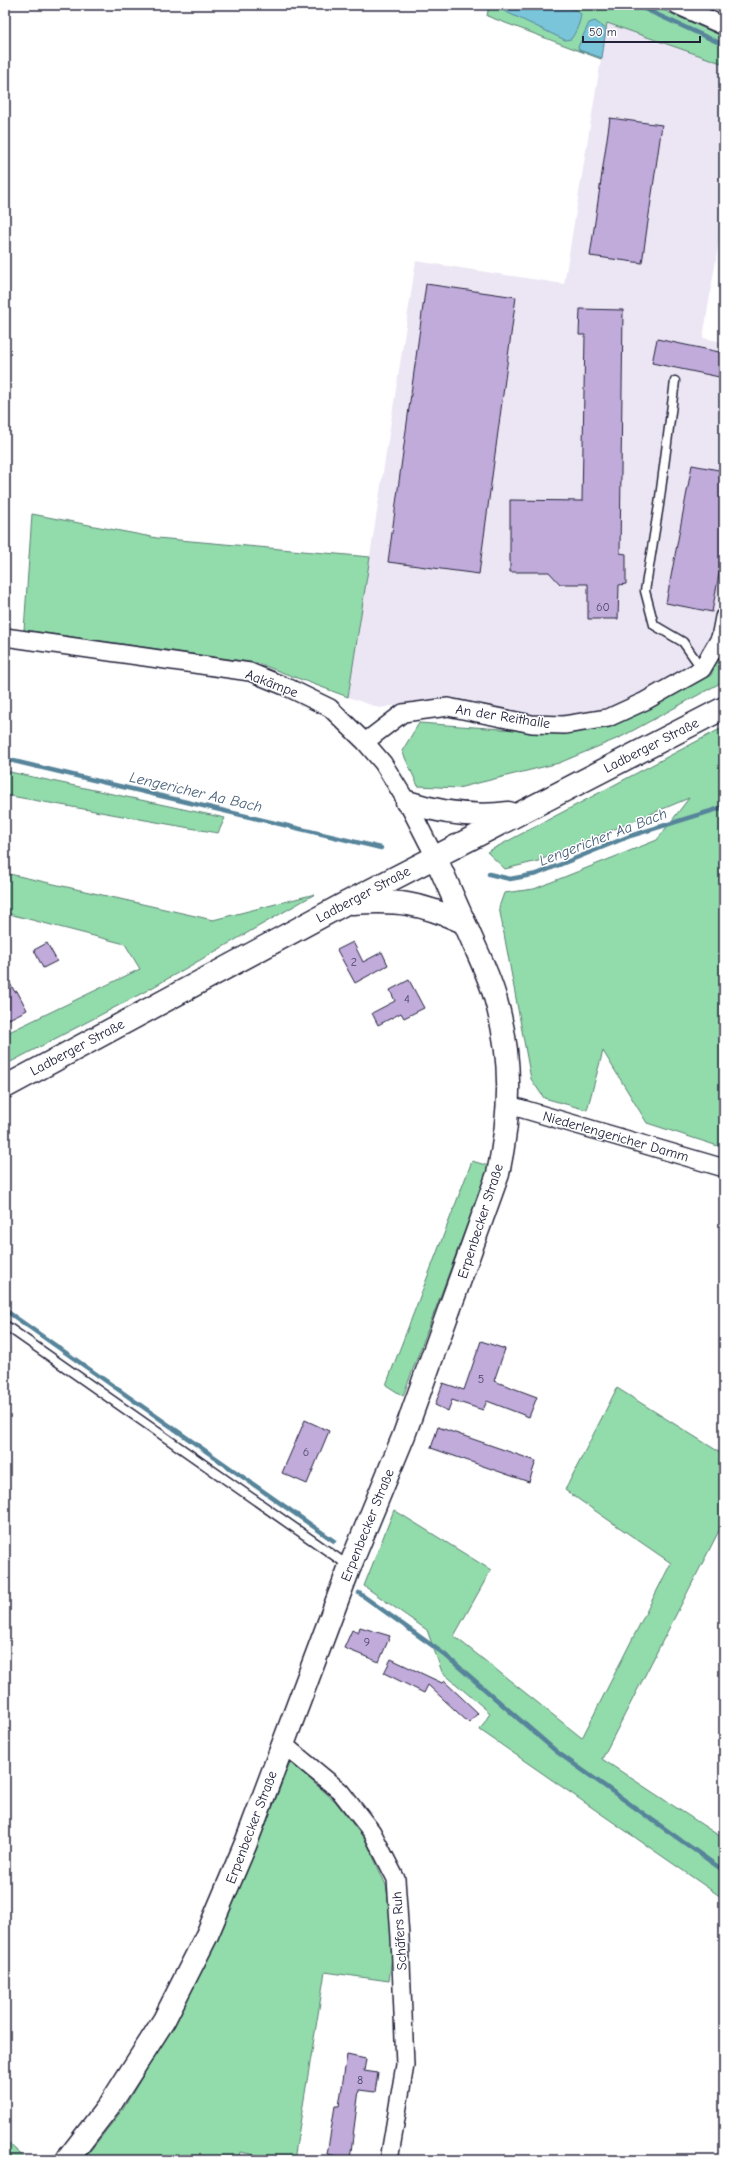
<svg xmlns="http://www.w3.org/2000/svg" width="729" height="2165" viewBox="0 0 729 2165" font-family="'Comic Neue',sans-serif">
  <style>
    .built { fill: #ece6f4 }
    .green { fill: #92dbab; stroke: #5a7e73 }
    .water { fill: #7ac5da; stroke: #57849a }
    .lines { fill: none; stroke-linecap: round; stroke-linejoin: round }
    .stream { stroke: #57849a; stroke-width: 4.5 }
    .building { fill: #c0abdb; stroke: #22223b }
    .service-casing { stroke: #22223b; stroke-width: 11 }
    .minor-casing { stroke: #22223b; stroke-width: 20 }
    .secondary-casing { stroke: #22223b; stroke-width: 25 }
    .service { stroke: #fff; stroke-width: 8 }
    .minor { stroke: #fff; stroke-width: 17 }
    .secondary { stroke: #fff; stroke-width: 22 }
    .labels { text-anchor: middle; stroke-width: 3; stroke-linejoin: round; paint-order: stroke }
    .number-label { font-size: 12px; fill: #4a4463 }
    .street-label { font-size: 14px; fill: #22223b; stroke: #fff }
    .water-label { font-size: 15px; font-style: italic; fill: #415b73; stroke: #fff }
  </style>
  <rect width="100%" height="100%" fill="#fff"/>
  <filter id="ink" filterUnits="userSpaceOnUse"><feTurbulence type="fractalNoise" baseFrequency=".025" numOctaves="2"/><feDisplacementMap in="SourceGraphic" scale="8" xChannelSelector="R" yChannelSelector="G"/><feConvolveMatrix kernelMatrix="1 2 1 2 8 2 1 2 1" color-interpolation-filters="sRGB"/></filter>
  <g filter="url(#ink)">
    <path class="built" d="M607,23L724,64V211L703,338L724,342V568L712,633L697,662L607,713L567,720L531,717L442,698L379,708L348,697L416,261L564,284Z"/>
    <path class="green" d="M489,5H652L724,37V64L607,23L601,59L487,16Z
      M32,514L157,538L370,557L348,697L257,663L24,630Z
      M724,641V681L621,737L559,763L458,788L418,786L402,751L419,723L529,731L652,706L711,675Z
      M724,727V1148L647,1123L603,1051L587,1110L544,1098L531,1079L499,907L504,893L534,889L657,840L689,798L538,861L505,869L487,852Z
      M5,771L225,818L218,833L5,795Z
      M5,873L213,920L315,894L148,990L5,1065V1034L140,969L125,944L5,913Z
      M472,1161L489,1166L403,1396L386,1385Z
      M617,1388L724,1455V1521L602,1759L724,1839V1899L480,1730L490,1713L442,1672L427,1630L364,1586L394,1510L491,1570L454,1636L582,1738L671,1563L565,1490Z
      M290,1762L335,1801L366,1841L386,1885L394,1939L389,1981L325,1972L294,2160H281L240,2152L238,2160H83L123,2109L173,2025L216,1939L257,1847Z
      M5,2140L27,2160H5Z"/>
    <path class="water" d="M500,5C519,5 568,0 581,14C580,23 576,32 571,39L565,40L500,9Z
      M595,21L606,29L602,58L579,50L578,47L589,23Z"/>
    <g class="lines">
      <path class="stream" d="M636,5L724,45
        M5,759L381,848
        M489,874L510,879L537,874L630,836L724,807
        M5,1310L334,1541
        M359,1593L444,1654L557,1752L724,1871"/>
    </g>
    <path class="building" d="M610,118L662,125L642,263L590,256Z
      M426,284L516,297L479,574L388,562Z
      M580,309L623,310L620,553L626,554V584L619,585L618,619H588V584H560L549,572H510V500L582,501L585,335H579Z
      M657,339L724,353V378L652,363Z
      M692,465L724,471V547L712,612L666,603Z
      M353,942L363,962L382,952L388,965L355,983L337,950Z
      M47,943L57,961L43,968L34,950Z
      M5,975L15,992L17,991L27,1010L5,1021Z
      M409,980L424,1008L404,1018L401,1013L378,1025L372,1013L395,1001L390,990Z
      M481,1341L505,1349L494,1381L537,1397L529,1417L487,1401L483,1410L452,1400L448,1411L435,1405L443,1383L464,1390Z
      M305,1420L329,1431L307,1484L282,1473Z
      M438,1427L536,1461L529,1482L431,1448Z
      M360,1627L390,1636L379,1662L344,1648L352,1630L358,1633Z
      M391,1659L442,1683L444,1681L478,1713L469,1723L428,1685L424,1693L384,1673Z
      M347,2055L366,2059L364,2071L378,2073L375,2092L359,2090L350,2159L327,2154L335,2106H339Z"/>
    <g class="lines">
      <defs>
        <path id="service" d="M675,381L659,505L645,591L654,625L683,642L702,669
          M5,1325L349,1566"/>
        <path id="minor" d="M677,5L724,26
          M5,637L250,672L289,688L330,708L365,742L383,763L407,802L435,857
          M365,742L403,713L448,707L532,724L564,725L608,718L645,701L702,669L720,638L724,617
          M509,1105L724,1168
          M283,1744L340,1791L372,1832L396,1879L400,1937L405,2065L389,2160"/>
        <path id="secondary" d="M407,802C441,813 473,818 509,813
          M352,903C399,900 420,903 463,922
          M5,1087L346,903L724,708
          M67,2160L111,2103L164,2020L207,1935L246,1843L350,1566L404,1435L498,1174C511,1112 513,1058 495,997C488,973 476,950 466,926C455,903 446,879 435,857"/>
      </defs>
      <use href="#service" class="service-casing"/>
      <use href="#minor" class="minor-casing"/>
      <use href="#secondary" class="secondary-casing"/>
      <use href="#service" class="service"/>
      <use href="#minor" class="minor"/>
      <use href="#secondary" class="secondary"/>
    </g>
  </g>
  <g class="labels">
    <g class="number-label">
      <text x="603" y="611">60</text>
      <text x="354" y="966">2</text>
      <text x="407" y="1003">4</text>
      <text x="481" y="1383">5</text>
      <text x="306" y="1456">6</text>
      <text x="367" y="1646">9</text>
      <text x="360" y="2084">8</text>
    </g>
    <g class="street-label">
      <text transform="translate(272 683) rotate(21)" y="5">Aakämpe</text>
      <text transform="translate(503 716) rotate(9)" y="5">An der Reithalle</text>
      <text transform="translate(651 745) rotate(-27)" y="5">Ladberger Straße</text>
      <text transform="translate(363 894) rotate(-28)" y="5">Ladberger Straße</text>
      <text transform="translate(77 1047) rotate(-28)" y="5">Ladberger Straße</text>
      <text transform="translate(616 1136) rotate(16)" y="5">Niederlengericher Damm</text>
      <text transform="translate(480 1221) rotate(-72)" y="5">Erpenbecker Straße</text>
      <text transform="translate(367 1525) rotate(-68)" y="5">Erpenbecker Straße</text>
      <text transform="translate(251 1827) rotate(-69)" y="5">Erpenbecker Straße</text>
      <text transform="translate(399 1931) rotate(-94)" y="5">Schäfers Ruh</text>
    </g>
    <g class="water-label">
      <text transform="translate(196 792) rotate(13)" y="5">Lengericher Aa Bach</text>
      <text transform="translate(603 837) rotate(-21)" y="5">Lengericher Aa Bach</text>
    </g>
  </g>
  <rect width="729" height="2165" fill="none" stroke="#fff" stroke-width="20"/>
  <rect x="10" y="10" width="709" height="2145" fill="none" stroke="#22223b" stroke-width="1.5" filter="url(#ink)"/>
  <path d="M583 36v6h117v-6" fill="none" stroke="#22223b" stroke-width="2"/>
  <text x="589" y="36" font-size="12" fill="#22223b" stroke="#ffffff" stroke-width="3" paint-order="stroke">50 m</text>
</svg>
